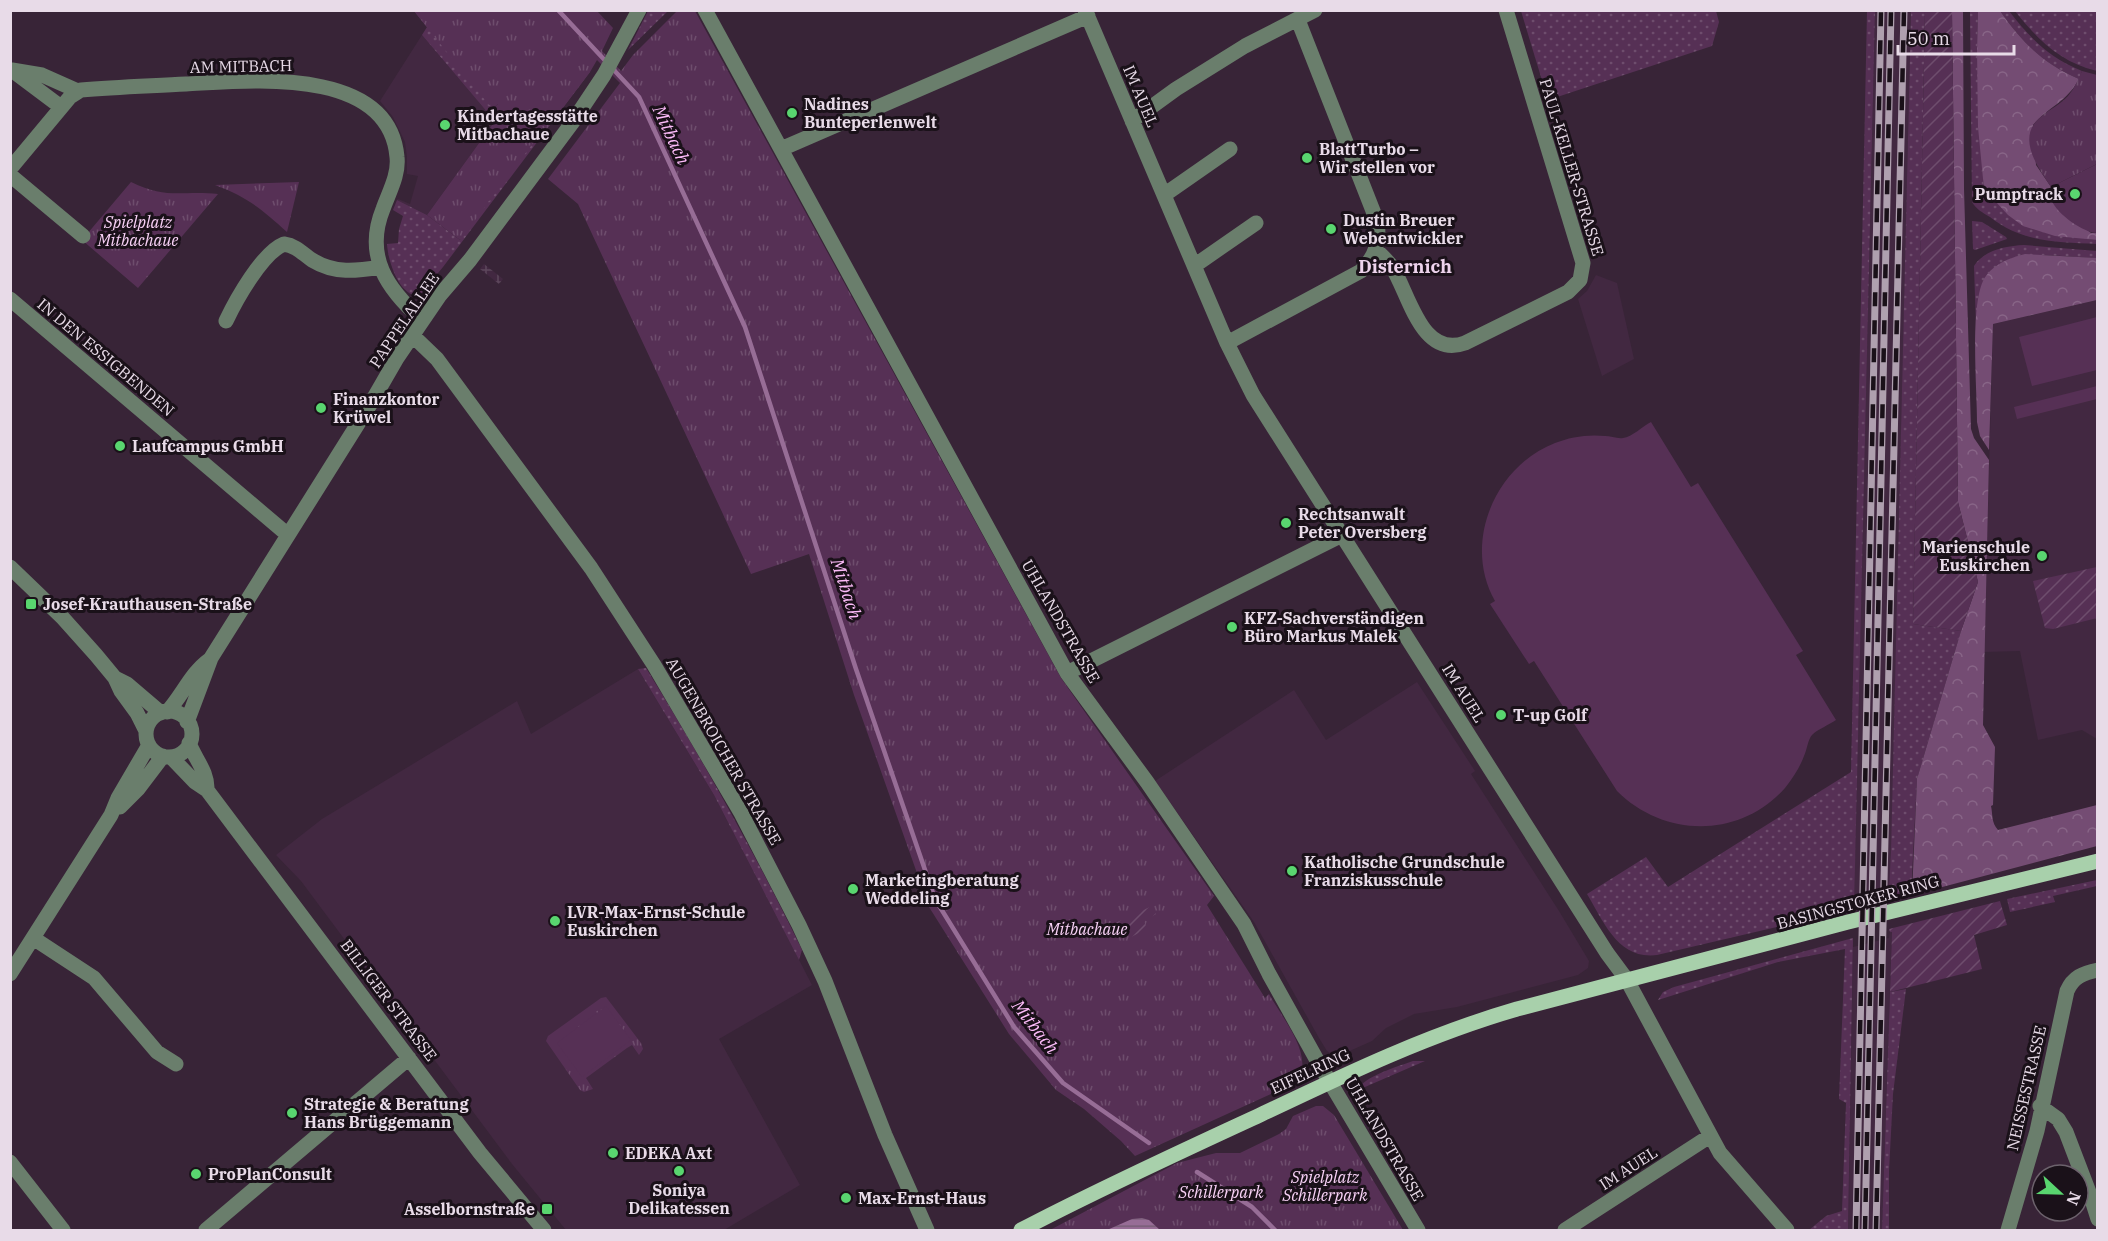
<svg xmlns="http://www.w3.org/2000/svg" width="2108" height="1241" viewBox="0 0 2108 1241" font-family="'IBM Plex Serif',serif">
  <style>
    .built { fill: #422841 }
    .industrial { fill: url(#industrial-grid) }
    .grass { fill: url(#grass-dots) }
    .forest { fill: url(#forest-crowns) }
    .park { fill: url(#park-tufts) }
    .garden { fill: url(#garden-furrows) }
    .pitch { fill: #563055 }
    .water { fill: url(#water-rules) }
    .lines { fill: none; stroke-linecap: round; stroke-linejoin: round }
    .stream { stroke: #976d96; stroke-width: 4.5 }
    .minor { stroke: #6a7e6c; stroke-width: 15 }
    .major { stroke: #a8d0ab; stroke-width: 15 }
    .rail-casing { stroke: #afa0af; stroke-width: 7 }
    .rail { stroke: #1a1119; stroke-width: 4.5; stroke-dasharray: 14; stroke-linecap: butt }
    .poi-dot { fill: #59d56f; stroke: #1a1119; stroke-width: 2 }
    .labels { text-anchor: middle; stroke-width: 6; stroke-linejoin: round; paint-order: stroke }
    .street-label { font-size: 16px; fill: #e8dbe8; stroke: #1a1119 }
    .poi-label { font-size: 16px; font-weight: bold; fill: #e8dbe8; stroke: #1a1119; text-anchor: start }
    .park-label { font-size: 16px; font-style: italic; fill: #f9d2f7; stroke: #1a1119 }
    .water-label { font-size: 18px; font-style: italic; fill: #fdbcfa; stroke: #1a1119 }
    .neighbourhood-label { font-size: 18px; font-weight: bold; fill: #edd3ec; stroke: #1a1119 }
  </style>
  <defs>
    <pattern id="industrial-grid" width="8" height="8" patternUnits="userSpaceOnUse" patternTransform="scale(1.5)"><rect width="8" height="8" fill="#422841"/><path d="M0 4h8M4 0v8" fill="none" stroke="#5d475c"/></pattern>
    <pattern id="grass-dots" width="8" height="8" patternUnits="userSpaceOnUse" patternTransform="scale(1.5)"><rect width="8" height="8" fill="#563055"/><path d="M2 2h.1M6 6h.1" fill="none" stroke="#6e4d6d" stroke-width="1.8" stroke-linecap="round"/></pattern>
    <pattern id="forest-crowns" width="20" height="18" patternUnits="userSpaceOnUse" patternTransform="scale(1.5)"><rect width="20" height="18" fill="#744c73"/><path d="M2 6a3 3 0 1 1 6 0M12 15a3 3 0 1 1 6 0" fill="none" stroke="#886587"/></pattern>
    <pattern id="park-tufts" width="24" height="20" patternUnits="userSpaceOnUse" patternTransform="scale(1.5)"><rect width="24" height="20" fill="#563055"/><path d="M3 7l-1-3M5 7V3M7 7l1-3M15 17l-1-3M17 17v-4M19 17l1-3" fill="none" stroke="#6e4d6d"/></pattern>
    <pattern id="garden-furrows" width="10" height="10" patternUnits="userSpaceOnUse" patternTransform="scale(1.5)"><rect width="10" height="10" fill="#563055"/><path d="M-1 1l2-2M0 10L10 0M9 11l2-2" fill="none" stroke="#6e4d6d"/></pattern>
    <pattern id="water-rules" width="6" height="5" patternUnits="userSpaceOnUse" patternTransform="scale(1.5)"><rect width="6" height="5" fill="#976d96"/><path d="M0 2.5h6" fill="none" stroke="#775c76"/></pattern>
  </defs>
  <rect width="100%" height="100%" fill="#382437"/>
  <path class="built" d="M1875,11H1911L1891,873L1889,891L1854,900Z
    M422,35L495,121L427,215L397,200L398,199L410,204L418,176L407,174V157L405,142L393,117L380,101Z
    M1596,275L1617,283L1634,359L1602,376L1578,299L1587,291Z
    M2097,300V739L2082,730L2038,740L2020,651L1984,652L1993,324Z
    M638,669L714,795L812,985L719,1039L800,1185L724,1230H566L512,1164L301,881L276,855L322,819L517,701L531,734Z
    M1417,682L1475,771L1471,774L1559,911L1589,961L1588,968L1578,975L1457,1007L1414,1014L1386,1028L1372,1041L1336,1057L1327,1051L1319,1038L1254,922L1155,781L1294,690L1326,740Z
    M1890,932H1892L1890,992L1882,1230H1848L1853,947L1889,938Z"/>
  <path class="industrial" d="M484,264L503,279L499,284L480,269Z"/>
  <path class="grass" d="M1925,10L1913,624L1961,631L1917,779L1911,895L1890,900L1891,891H1889L1891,852L1911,11Z
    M414,11L590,72L443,267L419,296C399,296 388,261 387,244L398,243L399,229L403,216L393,210L397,200L427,215L460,240L510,93L488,113L422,35L427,27Z
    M648,11H668L628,50Z
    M1521,11H1716L1719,22L1712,46L1548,100Z
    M1867,11H1875L1854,909L1657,955C1618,960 1604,922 1587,894L1646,857L1668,887L1851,772Z
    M1970,11H1978C1976,70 1980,129 1984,189L2087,239L2097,240V244C2057,242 2023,243 1990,217C1983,213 1976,209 1972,202Z
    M2000,11H2009C2031,39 2048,57 2082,71L2079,79C2042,63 2023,43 2000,11Z
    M2015,11H2097V71C2061,63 2037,39 2015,11Z
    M1972,221L1982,222L2006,237L2007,239L1975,250L1973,249Z
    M2024,245L2097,251V258C2029,256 1983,237 1976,327L1974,266C1984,250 2006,246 2024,245Z
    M646,668C702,759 755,853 802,950L799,960L714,795L638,669Z
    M2097,880V886L2053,896L2055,902L2010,912L2007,899Z
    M1853,938L1848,1230H1809L1826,1216L1842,1211L1846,1103L1839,1099L1845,949L1778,962L1658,1000L1663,992L1674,987Z
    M1906,989L1893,1094L1889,1171V1230H1882L1890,992Z
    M1413,1061H1425L1358,1090C1362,1077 1399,1066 1413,1061Z"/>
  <path class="forest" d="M1952,11H1963L1964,189L1971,429L1974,438L1989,460L1983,725L1995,747L1993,805L1991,806C1993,815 1991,822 1998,830L2097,805V846L1912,895L1917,779L1961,631L1978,582L1958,502Z
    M1978,11H2000C2023,43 2042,63 2079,79C2067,102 2048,107 2033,125L2036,165L2051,187L2052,201L2091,233H2097V240L2055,236L2023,226L2008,215L1984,189L1978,127L1977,51Z
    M2025,254L2097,258V300L1993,324L1989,450L1980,436L1977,422C1977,388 1970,310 1983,281C1991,265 2009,258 2025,254Z"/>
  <path class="park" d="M414,11H597L613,28L602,51L621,71L633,55L677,11H695L1061,678L1214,896L1207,905L1265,998L1269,994C1281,1017 1320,1061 1293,1084L1135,1156L1121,1141L1084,1109L1056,1090L1009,1034L929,907L854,695L809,554L751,574L578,204L548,179L620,83L597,60L590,72L542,135L540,134L460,240L427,215L495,121L488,113L498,104L489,105Z
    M2082,71L2097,75V164L2051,187C2037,166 2015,136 2042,116C2050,109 2061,104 2068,96C2074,89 2078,80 2082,71Z
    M131,182C167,200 182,190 218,194L138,288L82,240Z
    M299,182L287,232C262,209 247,197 215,185Z
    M606,997L641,1043L643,1049L639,1055L632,1045L627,1048L586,1078L593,1089L584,1092L580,1090L546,1041L548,1036L601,998Z
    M1316,1106H1323L1334,1115L1403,1230H1050L1177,1163L1216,1153H1240L1279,1134L1286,1129L1293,1116Z"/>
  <path class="garden" d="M1925,11H1952L1958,502L1978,582L1961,631L1913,624Z
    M2097,567V618L2053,629L2045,628L2033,581Z
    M2000,901L2007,925L1974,935L1982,969L1890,992L1892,932H1890L1889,929Z
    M1152,906L1156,914L1144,921L1147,929L1131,937L1127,929L1115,935L1111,925Z"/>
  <path class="pitch" d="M2097,164V233C2084,233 2057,214 2052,201C2051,197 2052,191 2051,187Z
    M2097,317V370L2032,386L2019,337Z
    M2097,386V399L2017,419L2014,407Z
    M1651,422L1691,487L1698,483L1803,651L1796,655L1836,720C1829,725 1818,729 1812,735C1808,739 1807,750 1804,756C1800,767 1793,778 1785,788C1740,839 1664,838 1617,791L1534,661L1529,664L1490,604L1495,601C1462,543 1495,466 1555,443C1570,437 1588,434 1605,436C1610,436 1618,439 1623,438C1632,437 1643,426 1651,422Z
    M606,1006L631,1040L582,1077L557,1043Z"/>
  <path class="water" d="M1142,1218L1149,1220L1160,1230H1107L1132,1219Z"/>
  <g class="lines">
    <path class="stream" d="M558,10L639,97L745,327L856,669L935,899L1014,1027L1063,1083L1149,1143
      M1197,1172L1252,1207L1275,1230"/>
    <path class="minor" d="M705,10L1067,673L1147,782L1244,924L1269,974L1318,1062L1418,1230
      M1085,10L1227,343L1253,395L1607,953L1627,980L1720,1153L1787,1230
      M12,70L42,75L78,91
      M13,71L61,107
      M1132,121L1176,89L1245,46L1315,10
      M781,149L1088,16
      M10,169L70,97L81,90C116,87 151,86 186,84C248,81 389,65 397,157C399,175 389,192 383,209C364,256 387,289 422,320
      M10,175L83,236
      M1164,195L1230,149
      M1376,250C1381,255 1388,261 1392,267C1409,293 1421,359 1465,343L1568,292L1580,280L1583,263L1506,10
      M1194,266L1256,223
      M10,299L288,535
      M226,321C236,300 262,253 284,244C297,246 303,254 312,260C335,274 356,271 381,267
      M412,335L437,359L591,568L654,665L741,813L799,925L825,981L885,1135L927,1230
      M1227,343L1361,271C1376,256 1380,242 1377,221L1298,20
      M10,567L62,617L96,655L115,678L121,691L137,713L146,731
      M1067,673L1342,535
      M115,678L127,684L161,713
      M146 734a23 23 0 1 1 46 0a23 23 0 1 1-46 0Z
      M167,712C182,696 191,673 209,660
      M187,722L211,658L371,403L397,358L440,295L470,260L572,123L604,75L639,10
      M189,743C195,759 208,772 207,790
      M171,757L195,782L207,790L480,1153L544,1230
      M120,807L138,789L163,756
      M33,938L94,978L157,1052L176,1064
      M10,974L111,815L118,798L149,745
      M2040,1106L2058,1119L2066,1132L2092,1200L2098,1219
      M10,1162L63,1230
      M206,1230L409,1058
      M1565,1230L1710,1136
      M2008,1230L2037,1131L2067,991C2073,977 2083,973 2098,970"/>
    <path class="major" d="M1021,1230C1099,1189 1180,1152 1260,1115C1344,1075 1427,1035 1517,1009L1848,922L2098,861"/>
    <defs>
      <path id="rail" d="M1856,1230L1881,10
        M1865,1230L1891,10
        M1876,1230L1904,10"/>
    </defs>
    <use href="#rail" class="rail-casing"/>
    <use href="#rail" class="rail"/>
  </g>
  <g class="poi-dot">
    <circle cx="792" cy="113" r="6"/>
    <circle cx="445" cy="125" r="6"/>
    <circle cx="1307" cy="158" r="6"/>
    <circle cx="2075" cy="194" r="6"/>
    <circle cx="1331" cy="229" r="6"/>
    <circle cx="321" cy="408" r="6"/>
    <circle cx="120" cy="446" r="6"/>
    <circle cx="1286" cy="523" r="6"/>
    <circle cx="2042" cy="556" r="6"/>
    <rect x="25" y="598" width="12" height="12" rx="3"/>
    <circle cx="1232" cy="627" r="6"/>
    <circle cx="1501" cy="715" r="6"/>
    <circle cx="1292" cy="871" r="6"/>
    <circle cx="853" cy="889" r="6"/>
    <circle cx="555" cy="921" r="6"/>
    <circle cx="292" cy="1113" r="6"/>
    <circle cx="613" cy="1153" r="6"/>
    <circle cx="679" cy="1171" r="6"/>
    <circle cx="196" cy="1174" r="6"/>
    <circle cx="846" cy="1198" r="6"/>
    <rect x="541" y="1203" width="12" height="12" rx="3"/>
  </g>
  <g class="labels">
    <g class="street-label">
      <text transform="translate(241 66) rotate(-1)" y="6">AM MITBACH</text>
      <text transform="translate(1141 96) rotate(67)" y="6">IM AUEL</text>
      <text transform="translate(1572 167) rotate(73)" y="6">PAUL-KELLER-STRASSE</text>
      <text transform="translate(404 320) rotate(-56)" y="6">PAPPELALLEE</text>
      <text transform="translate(106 357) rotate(40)" y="6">IN DEN ESSIGBENDEN</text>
      <text transform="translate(1061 621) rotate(60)" y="6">UHLANDSTRASSE</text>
      <text transform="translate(1464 693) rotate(58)" y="6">IM AUEL</text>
      <text transform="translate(724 751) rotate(60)" y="6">AUGENBROICHER STRASSE</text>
      <text transform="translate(1858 902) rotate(-15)" y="6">BASINGSTOKER RING</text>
      <text transform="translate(389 1000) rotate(53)" y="6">BILLIGER STRASSE</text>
      <text transform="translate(1310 1071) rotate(-25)" y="6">EIFELRING</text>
      <text transform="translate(2026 1088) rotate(-77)" y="6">NEISSESTRASSE</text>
      <text transform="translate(1385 1139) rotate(60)" y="6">UHLANDSTRASSE</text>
      <text transform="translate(1628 1168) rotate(-33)" y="6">IM AUEL</text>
    </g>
    <g class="poi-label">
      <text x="804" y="110">Nadines<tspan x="804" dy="18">Bunteperlenwelt</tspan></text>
      <text x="457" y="122">Kindertagesstätte<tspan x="457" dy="18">Mitbachaue</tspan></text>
      <text x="1319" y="155">BlattTurbo –<tspan x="1319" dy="18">Wir stellen vor</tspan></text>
      <text x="2063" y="200" text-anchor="end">Pumptrack</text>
      <text x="1343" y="226">Dustin Breuer<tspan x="1343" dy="18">Webentwickler</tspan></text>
      <text x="333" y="405">Finanzkontor<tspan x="333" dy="18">Krüwel</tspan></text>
      <text x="132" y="452">Laufcampus GmbH</text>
      <text x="1298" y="520">Rechtsanwalt<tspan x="1298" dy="18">Peter Oversberg</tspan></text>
      <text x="2030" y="553" text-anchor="end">Marienschule<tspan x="2030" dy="18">Euskirchen</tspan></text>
      <text x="43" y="610">Josef-Krauthausen-Straße</text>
      <text x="1244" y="624">KFZ-Sachverständigen<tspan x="1244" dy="18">Büro Markus Malek</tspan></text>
      <text x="1513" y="721">T-up Golf</text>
      <text x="1304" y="868">Katholische Grundschule<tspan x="1304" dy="18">Franziskusschule</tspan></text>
      <text x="865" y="886">Marketingberatung<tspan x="865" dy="18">Weddeling</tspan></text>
      <text x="567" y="918">LVR-Max-Ernst-Schule<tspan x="567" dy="18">Euskirchen</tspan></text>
      <text x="304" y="1110">Strategie &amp; Beratung<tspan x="304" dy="18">Hans Brüggemann</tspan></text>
      <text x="625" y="1159">EDEKA Axt</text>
      <text x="208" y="1180">ProPlanConsult</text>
      <text x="679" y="1196" text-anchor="middle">Soniya<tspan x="679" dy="18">Delikatessen</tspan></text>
      <text x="858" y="1204">Max-Ernst-Haus</text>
      <text x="535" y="1215" text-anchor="end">Asselbornstraße</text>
    </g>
    <g class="park-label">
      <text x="138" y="228">Spielplatz<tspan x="138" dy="18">Mitbachaue</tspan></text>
      <text x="1087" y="935">Mitbachaue</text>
      <text x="1325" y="1183">Spielplatz<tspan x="1325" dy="18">Schillerpark</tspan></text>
      <text x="1221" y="1198">Schillerpark</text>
    </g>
    <g class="water-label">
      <text transform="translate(671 135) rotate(65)" y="6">Mitbach</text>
      <text transform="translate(846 589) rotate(72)" y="6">Mitbach</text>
      <text transform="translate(1035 1027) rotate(52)" y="6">Mitbach</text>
    </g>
    <g class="neighbourhood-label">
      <text x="1405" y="273">Disternich</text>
    </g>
  </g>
  <rect width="2108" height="1241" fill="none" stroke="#e8dbe8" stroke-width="24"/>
  <g transform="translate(2060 1193) rotate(112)"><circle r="28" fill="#1a1119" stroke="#6c626c" stroke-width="1.5"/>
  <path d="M0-4.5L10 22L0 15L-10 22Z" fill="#59d56f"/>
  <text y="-9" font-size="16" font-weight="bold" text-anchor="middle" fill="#e8dbe8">N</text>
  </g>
  <path d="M1898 45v9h116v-9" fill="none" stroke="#e8dbe8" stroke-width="3"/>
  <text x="1907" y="45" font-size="18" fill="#e8dbe8" stroke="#1a1119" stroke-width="4.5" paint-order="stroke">50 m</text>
</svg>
